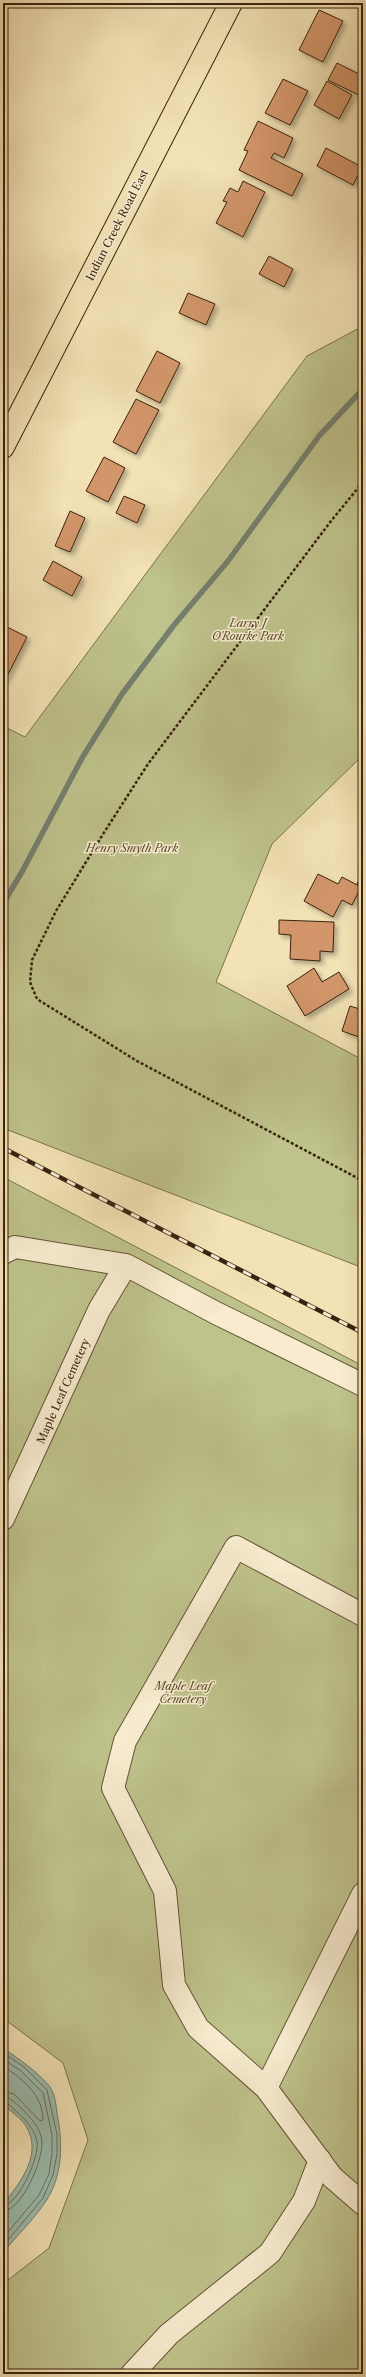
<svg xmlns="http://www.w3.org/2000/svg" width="366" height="2377" viewBox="0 0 366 2377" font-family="'Libre Caslon Text',serif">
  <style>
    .green { fill: #bec28b; stroke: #7c724c }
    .water { fill: #9bbdaf; stroke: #747f6f }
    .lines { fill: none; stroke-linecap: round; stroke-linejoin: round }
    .shore { stroke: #6a705e; stroke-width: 1 }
    .stream { stroke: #747f6f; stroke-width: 5.5 }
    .building { fill: #d2966a; stroke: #3a230e; filter: url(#shadow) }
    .minor-casing { stroke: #685338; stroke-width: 24 }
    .major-casing { stroke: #3a230e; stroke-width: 24 }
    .path { stroke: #3a230e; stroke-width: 2.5; stroke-dasharray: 3 2; stroke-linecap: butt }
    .minor { stroke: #f7eccf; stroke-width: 22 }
    .major { stroke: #f2e2b5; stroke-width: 22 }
    .rail-casing { stroke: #3a230e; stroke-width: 4.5 }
    .rail { stroke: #f7eccf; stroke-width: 3; stroke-dasharray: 9; stroke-linecap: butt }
    .labels { text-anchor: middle; stroke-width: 3; stroke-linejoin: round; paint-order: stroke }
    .street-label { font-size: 11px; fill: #3a230e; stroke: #f7eccf }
    .park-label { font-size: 11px; font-style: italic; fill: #5b4b2d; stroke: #f7eccf }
  </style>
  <defs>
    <filter id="shadow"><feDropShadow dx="3.5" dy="3.5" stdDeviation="2" flood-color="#0004"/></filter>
  </defs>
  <rect width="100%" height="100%" fill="#f2e2b5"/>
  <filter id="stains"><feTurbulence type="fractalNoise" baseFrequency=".005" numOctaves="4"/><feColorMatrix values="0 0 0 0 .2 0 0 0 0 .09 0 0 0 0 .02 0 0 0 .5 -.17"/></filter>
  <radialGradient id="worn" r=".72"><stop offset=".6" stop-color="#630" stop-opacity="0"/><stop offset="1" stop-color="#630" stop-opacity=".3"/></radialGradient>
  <path class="green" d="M363,326V755L272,844L216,982L363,1060V1268L3,1128V726L25,737L307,356Z
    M3,1177L363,1366V2374H3V2284L49,2248L88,2140L63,2063L3,2018Z"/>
  <path class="water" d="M3,2048C20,2060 37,2071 50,2087C55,2094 56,2105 57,2113C63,2143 63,2175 46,2201C34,2219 17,2236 3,2252V2204C21,2182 43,2154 26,2126C21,2118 10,2111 3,2104Z"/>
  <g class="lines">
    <path class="shore" d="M3,2053L24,2067L47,2090L57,2134V2154L53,2175L43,2198L3,2246
      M3,2059L21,2071L43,2093L52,2135V2154L49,2174L39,2195L3,2238
      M3,2066C23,2079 43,2095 43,2120L40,2121L14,2094L3,2091
      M3,2097C11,2097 15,2103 21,2108C30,2117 41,2128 42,2142C43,2159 23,2210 3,2211
      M3,2102L7,2103C19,2114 33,2124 37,2141C40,2156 19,2204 3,2206"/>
    <path class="stream" d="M3,904L23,870L82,758L122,694L174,625L228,561L319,436L363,389"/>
  </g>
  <path class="building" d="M319,10L343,21L323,62L299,50Z
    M337,63L363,76V92L361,96L328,80Z
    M283,79L308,91L290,125L265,113Z
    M327,81L352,95L339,119L314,105Z
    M258,121L293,138L284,158L274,153L271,158L303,174L292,196L239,170L248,151L244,150Z
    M326,148L362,167L353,185L317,166Z
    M243,181L265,192L243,237L216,223L227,202L223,201L230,188L238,192Z
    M269,256L293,269L284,287L259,274Z
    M188,293L215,304L206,325L179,313Z
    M157,351L180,363L160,403L136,391Z
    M136,399L159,410L136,454L113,442Z
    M104,457L125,468L108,502L86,491Z
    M124,496L145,505L137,523L116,513Z
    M70,511L85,518L70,552L55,546Z
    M53,561L82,577L72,596L43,580Z
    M3,625L27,637L3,684Z
    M363,872V887L357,884Z
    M318,874L338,884L342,877L361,887L352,905L342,900L333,917L304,901Z
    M279,920L334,922L333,952L320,951V961L290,959L291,935L279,934Z
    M314,968L322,982L339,972L349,989L305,1016L287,986Z
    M350,1006L363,1010V1049L359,1048L362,1038L342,1031Z"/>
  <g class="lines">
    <defs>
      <path id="minor" d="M3,1253L15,1247L126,1265L216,1313L363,1385
        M3,1519L99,1310L126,1265
        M363,1615L236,1547L125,1741L113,1788L165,1891L174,1985L198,2028L266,2088L332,2177L363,2204
        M266,2088L363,1894
        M132,2374L169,2334L270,2253L304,2201L320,2160"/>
      <path id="major" d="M3,447L231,3"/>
    </defs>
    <use href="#minor" class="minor-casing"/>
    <use href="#major" class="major-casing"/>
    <path class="path" d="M363,482L331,521L148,764L105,831L56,911L32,960L30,982L37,999L137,1061L363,1181"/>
    <use href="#minor" class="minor"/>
    <use href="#major" class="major"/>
    <defs>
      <path id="rail" d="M3,1148L363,1333"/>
    </defs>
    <use href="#rail" class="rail-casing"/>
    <use href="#rail" class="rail"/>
  </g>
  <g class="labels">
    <g class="street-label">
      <text transform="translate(117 225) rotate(-63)" y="4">Indian Creek Road East</text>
      <text transform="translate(63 1391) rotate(-66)" y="4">Maple Leaf Cemetery</text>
    </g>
    <g class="park-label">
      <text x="248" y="627">Larry J<tspan x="248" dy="13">O'Rourke Park</tspan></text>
      <text x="132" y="852">Henry Smyth Park</text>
      <text x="183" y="1690">Maple Leaf<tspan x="183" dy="13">Cemetery</tspan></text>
    </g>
  </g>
  <rect width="366" height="2377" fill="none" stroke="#f2e2b5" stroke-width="16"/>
  <rect x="4" y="4" width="358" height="2369" fill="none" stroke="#3a230e" stroke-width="2"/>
  <rect x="8" y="8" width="350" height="2361" fill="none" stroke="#3a230e"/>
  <rect width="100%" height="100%" filter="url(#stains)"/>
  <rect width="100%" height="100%" fill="url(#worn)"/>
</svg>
